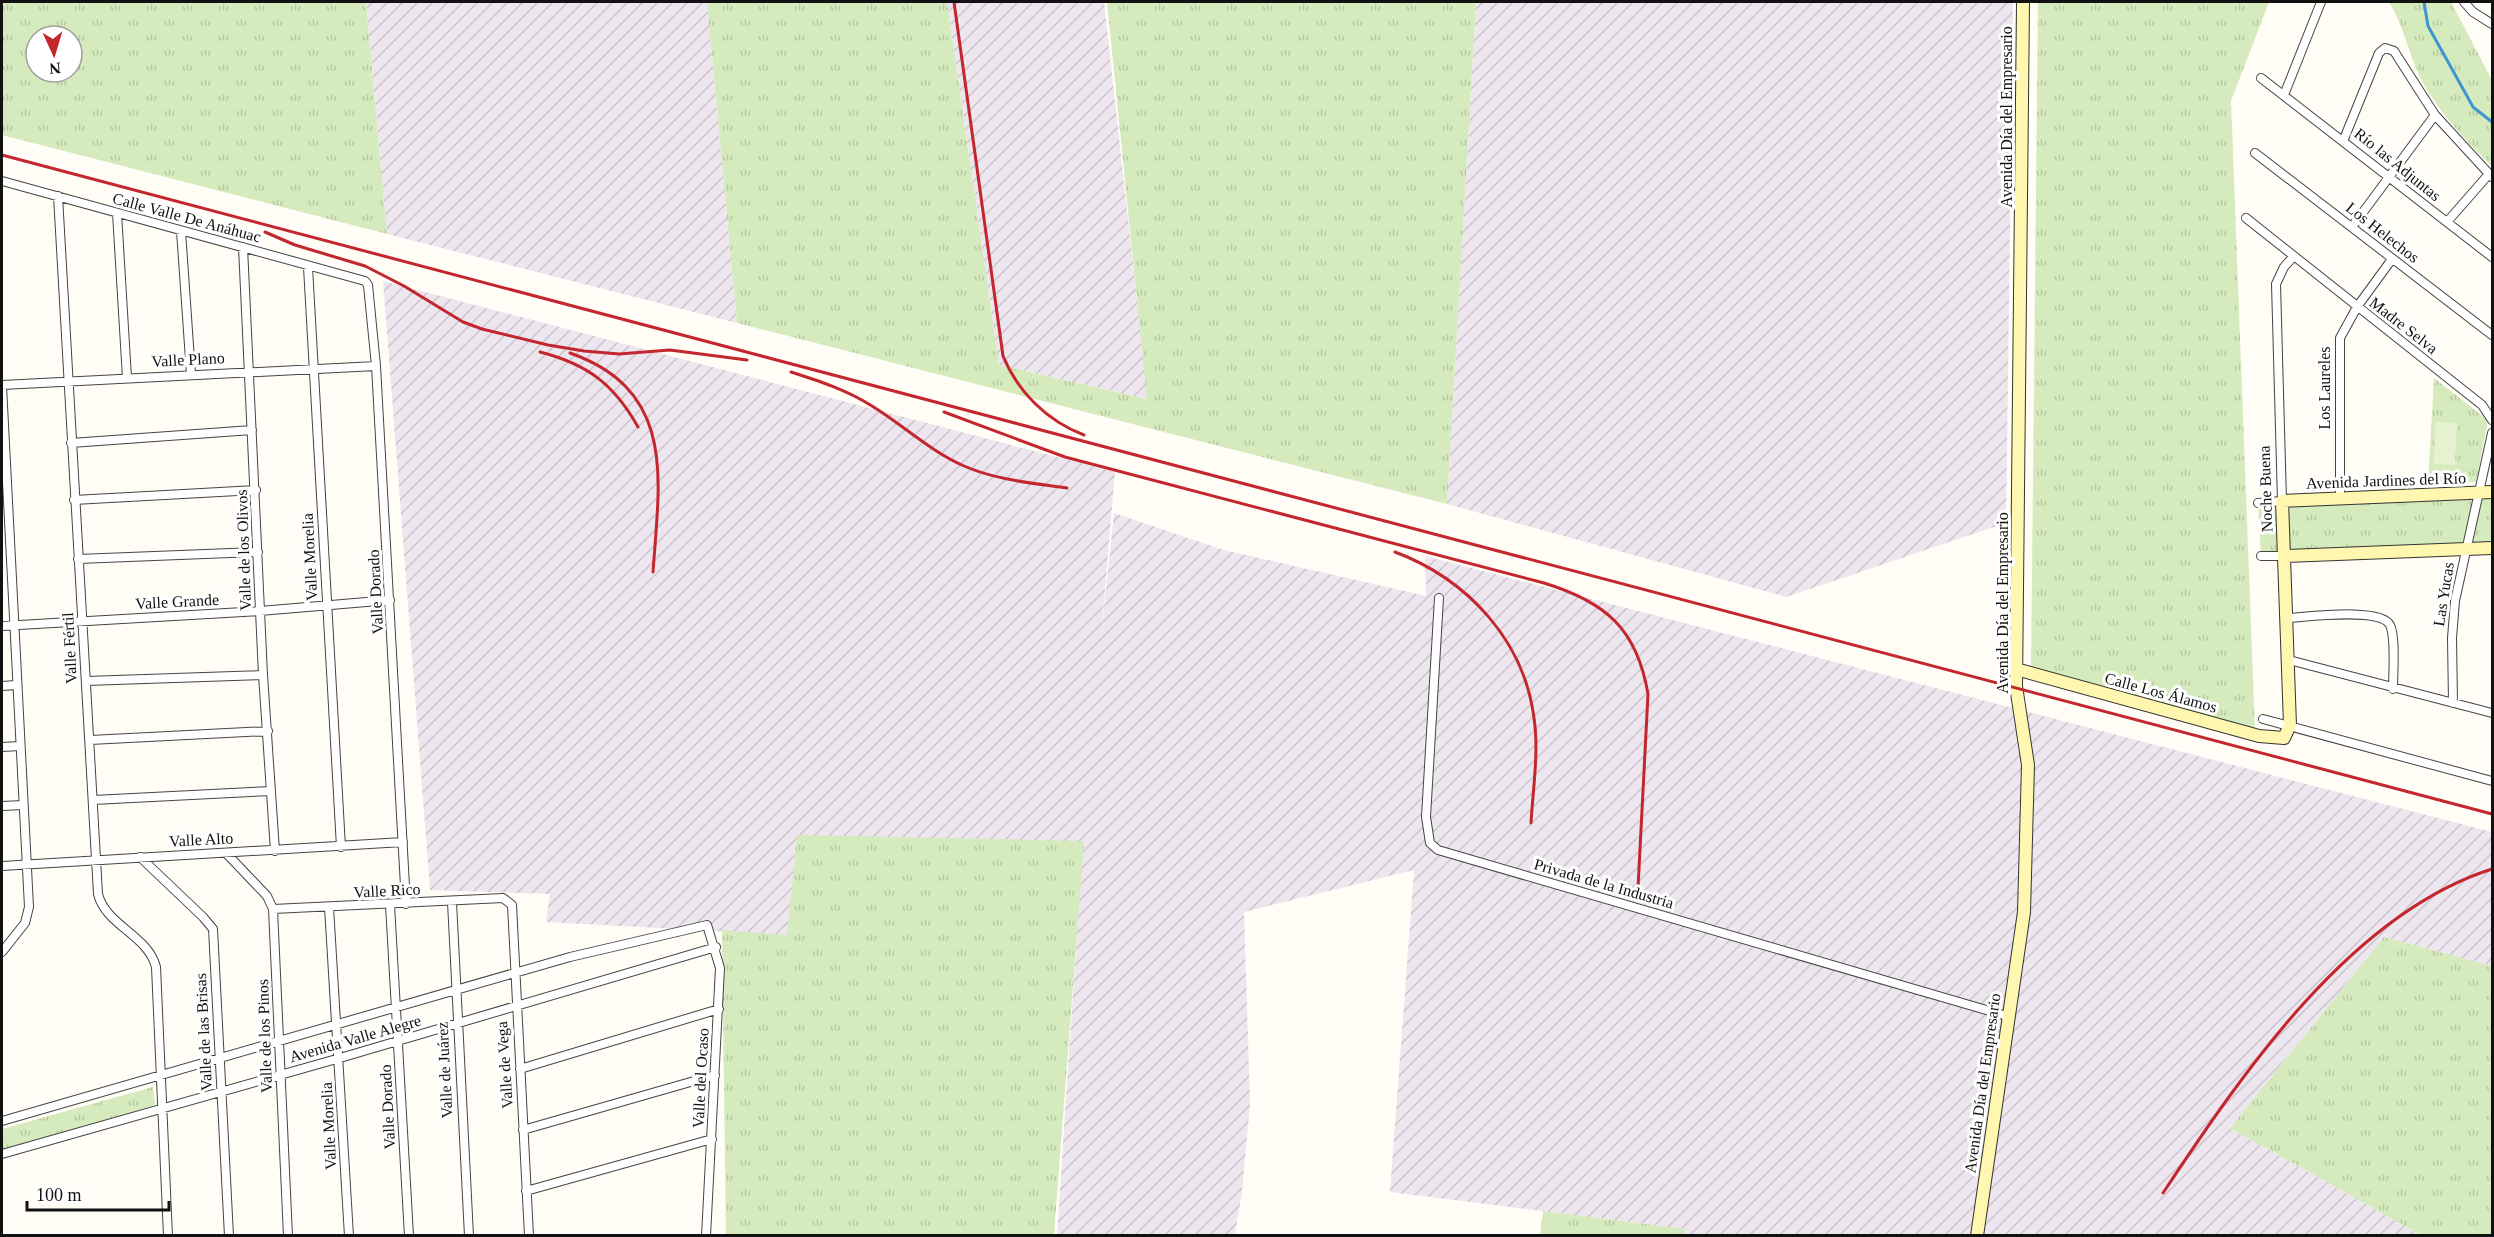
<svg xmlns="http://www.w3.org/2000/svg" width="2494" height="1237" viewBox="0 0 2494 1237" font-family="'Times New Roman',serif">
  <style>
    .industrial { fill: url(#industrial-furrows) }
    .grass { fill: url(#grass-tufts); fill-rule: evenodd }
    .pitch { fill: #e6f2cf }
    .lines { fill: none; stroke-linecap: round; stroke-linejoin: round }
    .stream { stroke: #3f96cf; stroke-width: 3 }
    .street-casing { stroke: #444; stroke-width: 10 }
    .secondary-casing { stroke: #333; stroke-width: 14 }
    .street { stroke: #fff; stroke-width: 8 }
    .secondary { stroke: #fff6b0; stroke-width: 12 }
    .rail { stroke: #c4262e; stroke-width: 3 }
    .labels { text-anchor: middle; stroke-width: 6; stroke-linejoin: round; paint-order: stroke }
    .street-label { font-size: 16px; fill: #111; stroke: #fff }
  </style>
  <defs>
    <pattern id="industrial-furrows" width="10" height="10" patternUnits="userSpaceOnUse" patternTransform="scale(1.5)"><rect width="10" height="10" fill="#eee6ef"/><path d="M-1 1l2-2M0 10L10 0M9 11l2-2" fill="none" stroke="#cbc4cc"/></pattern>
    <pattern id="grass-tufts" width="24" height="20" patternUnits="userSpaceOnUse" patternTransform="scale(1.5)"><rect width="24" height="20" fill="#d5ebbd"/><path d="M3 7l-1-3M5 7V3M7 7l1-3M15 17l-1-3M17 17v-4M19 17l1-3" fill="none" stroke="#b6c8a1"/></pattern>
  </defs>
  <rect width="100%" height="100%" fill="#fffdf5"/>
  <path class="industrial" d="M366,2H707L737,323L387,234Z
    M947,2H1104L1148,399L999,365Z
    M1476,2H2013L2006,523L1786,597L1447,504Z
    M383,281L1115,472L1101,637L1114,513L1224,550L1426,596L1425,556L2492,832V966L2384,937L2230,1128L2421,1235L1684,1236L1685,1229L1390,1192L1414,870L1244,912L1250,1103L1242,1192L1235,1235H1057L1083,841L787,935L546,922L550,894L430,890Z"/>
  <path class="grass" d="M2,2H366L387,234L2,135ZM36,36H72V72H36Z
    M707,2H947L999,365L1147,399L1107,2H1476L1447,504L737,323Z
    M2038,2H2269L2231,101L2255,731L2031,668Z
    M2389,2H2451L2492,80V166C2469,145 2432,104 2419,75C2408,51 2403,24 2389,2Z
    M2434,378L2488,420L2476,482L2428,483Z
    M2492,492V548L2261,556L2258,503Z
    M797,835L1084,841L1054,1235H726L722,930L787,935Z
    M2384,937L2492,966V1235H2421L2230,1128Z
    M153,1087L155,1105L2,1151V1129Z
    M1543,1211L1685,1229L1684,1236L1540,1235Z"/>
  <path class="pitch" d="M2435,422L2457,423L2455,465L2434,464Z"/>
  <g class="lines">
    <path class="stream" d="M2424,2L2428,26L2467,96L2473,107L2492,122"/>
    <defs>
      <path id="street" d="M2464,2L2473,12L2492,24
        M2261,78L2492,257
        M2284,95L2321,2
        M2344,139L2379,53L2385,48L2394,51L2435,115L2492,177
        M2255,153L2492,335
        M2,181L365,281L368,285L376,366L406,904
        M58,196L98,894C106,926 148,935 156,967L168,1236
        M117,213L127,378
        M2246,218L2482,405L2492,420
        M2447,222L2489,174
        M2352,227L2435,115
        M181,231L191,374
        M243,247L263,675L275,851
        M308,267L341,847
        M2,385L376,366
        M2,386L29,907L25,923L2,952
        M71,443L252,430
        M2340,497V338L2357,307L2392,259
        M74,500L256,490
        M2258,503L2282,501L2276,284L2284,267L2293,257
        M2261,556H2285
        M78,559L258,552
        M1439,598L1426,817L1430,843L1438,850L2007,1016
        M2287,618C2307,617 2381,607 2390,625C2396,638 2393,673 2393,689
        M2,626L260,611L390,600
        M2289,660L2492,713
        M86,681L263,675
        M2,686L16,685
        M2453,703L2452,638L2455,601L2492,433
        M2263,719L2492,781
        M90,740L268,731
        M2,747L20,746
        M93,800L271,791
        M2,806L23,805
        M226,853L267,896L273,909L288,1236
        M140,857L203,917L213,929L229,1236
        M2,866L403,842
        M452,902L469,1236
        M390,905L409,1236
        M329,907L349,1236
        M273,909L503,898L512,905L529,1236
        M520,1069L719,1009
        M2,1121L570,957L707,925L720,968L706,1236
        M523,1130L715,1075
        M2,1154L340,1058L716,947
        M526,1191L712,1139"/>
      <path id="secondary" d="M2285,556L2492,548
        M2016,669L2259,736L2284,738L2290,725L2282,501L2492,492
        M1977,1236L2024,912L2028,765L2016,686L2023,2"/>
    </defs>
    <use href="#street" class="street-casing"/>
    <use href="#secondary" class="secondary-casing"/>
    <use href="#street" class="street"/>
    <use href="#secondary" class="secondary"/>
    <path class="rail" d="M954,2L1003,356C1018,392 1047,421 1084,435
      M2,155L2492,814
      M265,232L295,245L365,266L404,286L463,322L482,329L548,345L584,351L619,354L670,350L747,360
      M540,352C587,364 614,384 638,427
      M570,353C678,391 659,482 653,572
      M791,372C819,381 847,390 872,406C903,425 930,451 964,466C996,480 1032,483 1067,488
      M944,412L1065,457L1544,583C1606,602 1637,629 1648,694L1638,888
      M1395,552C1467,579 1524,640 1534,718C1539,752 1533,788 1531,823
      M2163,1193C2242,1074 2350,914 2492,869"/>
  </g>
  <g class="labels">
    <g class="street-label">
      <text transform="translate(2006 117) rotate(-90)" y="6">Avenida Día del Empresario</text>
      <text transform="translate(2398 164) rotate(39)" y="6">Río las Adjuntas</text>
      <text transform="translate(187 217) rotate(15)" y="6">Calle Valle De Anáhuac</text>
      <text transform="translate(2383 232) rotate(38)" y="6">Los Helechos</text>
      <text transform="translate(2404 325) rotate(38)" y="6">Madre Selva</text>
      <text transform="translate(188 359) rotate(-3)" y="6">Valle Plano</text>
      <text transform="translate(2324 388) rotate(-90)" y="6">Los Laureles</text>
      <text transform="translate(2386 480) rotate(-2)" y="6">Avenida Jardines del Río</text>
      <text transform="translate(2265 489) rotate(-92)" y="6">Noche Buena</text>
      <text transform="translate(243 550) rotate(-92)" y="6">Valle de los Olivos</text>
      <text transform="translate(309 557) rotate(-93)" y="6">Valle Morelia</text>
      <text transform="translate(375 592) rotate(-93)" y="6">Valle Dorado</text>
      <text transform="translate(2443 594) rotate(-81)" y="6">Las Yucas</text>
      <text transform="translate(177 601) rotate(-3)" y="6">Valle Grande</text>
      <text transform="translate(2002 603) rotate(-90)" y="6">Avenida Día del Empresario</text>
      <text transform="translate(69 648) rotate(-93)" y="6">Valle Fértil</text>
      <text transform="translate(2161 692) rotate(15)" y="6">Calle Los Álamos</text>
      <text transform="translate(201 839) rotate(-3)" y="6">Valle Alto</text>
      <text transform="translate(1604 883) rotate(16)" y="6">Privada de la Industria</text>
      <text transform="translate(387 890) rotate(-3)" y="6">Valle Rico</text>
      <text transform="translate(203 1032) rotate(-93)" y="6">Valle de las Brisas</text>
      <text transform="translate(264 1036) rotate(-92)" y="6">Valle de los Pinos</text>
      <text transform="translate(355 1038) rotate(-16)" y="6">Avenida Valle Alegre</text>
      <text transform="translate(504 1065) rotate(-94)" y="6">Valle de Vega</text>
      <text transform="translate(444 1070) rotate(-93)" y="6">Valle de Juárez</text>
      <text transform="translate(700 1078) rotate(-87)" y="6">Valle del Ocaso</text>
      <text transform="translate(1982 1083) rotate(-82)" y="6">Avenida Día del Empresario</text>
      <text transform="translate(387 1107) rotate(-93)" y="6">Valle Dorado</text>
      <text transform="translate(328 1126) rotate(-93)" y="6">Valle Morelia</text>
    </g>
  </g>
  <rect width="2494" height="1237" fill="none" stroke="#111111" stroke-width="6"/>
  <g transform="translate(54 54) rotate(176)"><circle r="28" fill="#ffffff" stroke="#a0a0a0" stroke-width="1.5"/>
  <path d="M0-4.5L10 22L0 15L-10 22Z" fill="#c4262e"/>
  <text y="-9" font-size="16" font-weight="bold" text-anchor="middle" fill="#111111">N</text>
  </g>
  <path d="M27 1201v9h142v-9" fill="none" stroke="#111111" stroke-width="3"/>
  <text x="36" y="1201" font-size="18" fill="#111111" stroke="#ffffff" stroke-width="4.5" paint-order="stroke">100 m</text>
</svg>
